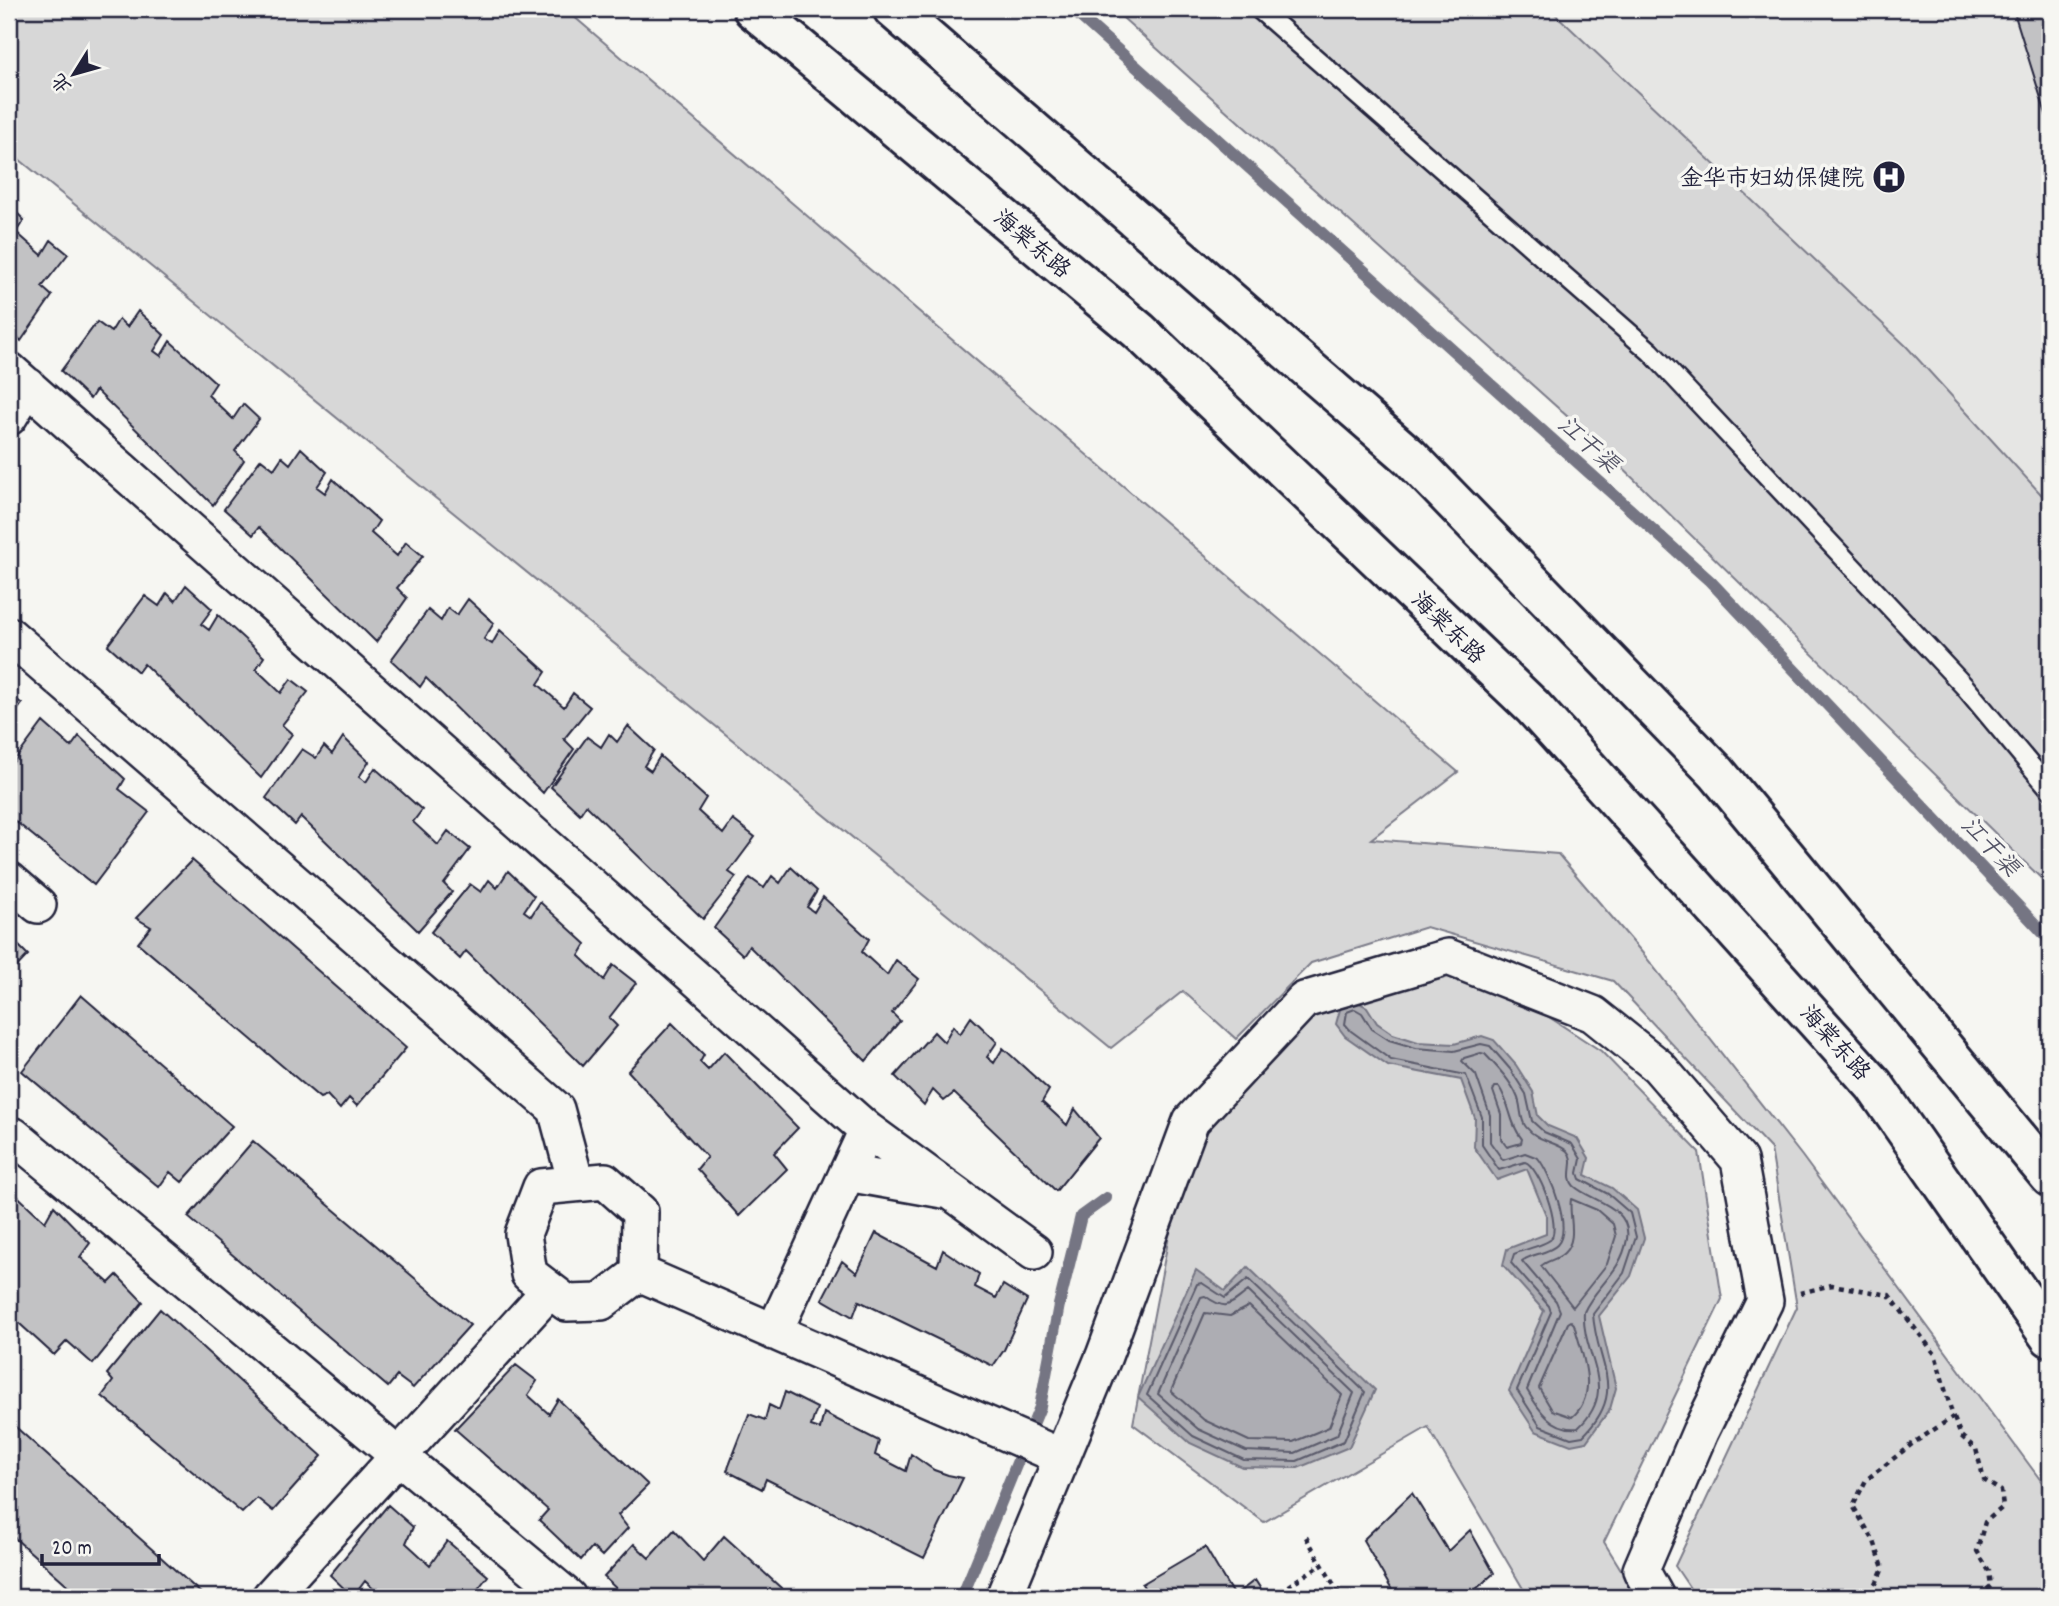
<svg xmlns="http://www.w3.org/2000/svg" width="2059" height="1606" viewBox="0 0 2059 1606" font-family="Dekko,'LXGW WenKai TC',sans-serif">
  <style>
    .built { fill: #e6e6e4 }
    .green { fill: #d7d7d7; stroke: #7c7c89; stroke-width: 2 }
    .water { fill: #adadb3; stroke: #757583; stroke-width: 2 }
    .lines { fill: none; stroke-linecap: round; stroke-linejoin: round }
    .shore { stroke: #5a5a6b; stroke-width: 2 }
    .stream { stroke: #757583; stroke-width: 12 }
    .building { fill: #c2c2c4; stroke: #22223b; stroke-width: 2 }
    .service-casing { stroke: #22223b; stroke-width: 23 }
    .minor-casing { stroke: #22223b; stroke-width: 40 }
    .primary-casing { stroke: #22223b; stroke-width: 44 }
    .path { stroke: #22223b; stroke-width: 4.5; stroke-dasharray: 5 5; stroke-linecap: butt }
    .service { stroke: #f6f6f2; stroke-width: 18 }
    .minor { stroke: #f6f6f2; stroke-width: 35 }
    .primary { stroke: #f6f6f2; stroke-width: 38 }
    .labels { text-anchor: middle; stroke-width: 7; stroke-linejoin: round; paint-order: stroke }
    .poi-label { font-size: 23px; fill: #22223b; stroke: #f6f6f2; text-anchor: end }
    .street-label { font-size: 23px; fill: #22223b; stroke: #f6f6f2 }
    .water-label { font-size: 24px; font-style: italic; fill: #535365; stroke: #f6f6f2 }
  </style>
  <rect width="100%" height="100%" fill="#f6f6f2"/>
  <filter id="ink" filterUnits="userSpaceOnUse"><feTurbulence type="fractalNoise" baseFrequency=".0143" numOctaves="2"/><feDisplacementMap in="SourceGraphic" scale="14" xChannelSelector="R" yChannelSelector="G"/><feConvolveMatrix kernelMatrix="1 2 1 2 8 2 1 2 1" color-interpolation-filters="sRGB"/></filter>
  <g filter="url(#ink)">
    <path class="built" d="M1550,9H2050V504L1906,346Z"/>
    <path class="green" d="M9,9H565L1458,772L1371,839L1558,854L1645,956L1802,1156L2050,1493V1597H1696L1675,1566L1797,1307L1771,1149L1613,981L1426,927L1311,963L1236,1039L1183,991L1111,1048L9,151Z
      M1113,9H1550L1906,346L2050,504V887L1598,444Z
      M1471,966L1601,1051L1699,1152L1722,1299L1604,1542L1638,1597H1528L1428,1427L1264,1522L1133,1424L1191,1121L1304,1000Z"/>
    <path class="water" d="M1354,1000L1367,1007L1377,1023L1393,1034L1418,1042L1454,1044L1482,1036L1494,1040L1516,1065L1533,1092L1538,1116L1548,1126L1577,1138L1589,1158L1585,1175L1612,1188L1637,1210L1644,1238L1631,1276L1599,1316L1616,1388L1610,1409L1586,1442L1571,1445L1535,1431L1509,1391L1544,1311L1503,1265L1507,1249L1546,1234V1215L1527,1169L1497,1180L1474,1147L1475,1118L1461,1080L1388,1066L1345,1036L1336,1024L1341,1006Z
      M1248,1267L1375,1390L1349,1447L1298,1468L1242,1467L1190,1443L1138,1397L1196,1270L1225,1291Z"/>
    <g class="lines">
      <path class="shore" d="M1355,1009L1362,1013L1372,1029L1389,1040L1416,1048L1454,1051L1481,1044L1490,1046L1510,1069L1526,1094L1532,1121L1544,1132L1572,1144L1581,1159L1578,1173L1580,1179L1608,1194L1630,1213L1636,1237L1624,1273L1593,1314C1596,1365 1629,1389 1583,1436L1571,1438L1540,1426L1517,1390L1551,1312L1549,1306L1511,1263L1514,1254C1523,1250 1544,1245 1550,1240C1563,1228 1538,1165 1525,1162L1499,1170L1482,1145V1117L1466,1075L1391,1060L1351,1031L1345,1024L1347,1012Z
        M1481,1053L1485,1054C1497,1067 1510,1080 1517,1096C1522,1106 1519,1118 1526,1127C1538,1142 1555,1141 1567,1151C1577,1161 1564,1175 1574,1186C1590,1201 1632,1206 1627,1239C1621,1274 1595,1286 1584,1312C1581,1356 1621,1388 1578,1428C1552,1431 1538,1409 1527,1390L1560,1311L1556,1301L1522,1261C1532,1253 1548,1254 1557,1245C1573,1229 1550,1173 1538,1158L1525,1153L1503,1160L1490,1142V1115L1476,1075L1462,1061L1464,1058Z
        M1495,1087H1499C1511,1105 1509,1123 1522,1139L1521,1143L1507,1147L1501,1139V1114L1493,1091Z
        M1571,1199L1597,1210L1613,1224L1616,1236L1607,1264L1573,1307L1541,1266C1547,1260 1557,1260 1564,1253C1579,1238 1568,1216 1571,1199Z
        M1248,1279L1365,1392L1344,1441L1297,1461L1244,1460L1193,1436L1147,1395L1197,1284L1202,1283L1225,1298Z
        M1248,1291L1354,1393L1337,1435L1295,1453L1246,1451L1198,1429L1158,1394L1201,1297L1205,1296C1228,1312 1229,1305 1248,1291Z
        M1249,1306L1342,1395L1329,1427L1293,1442L1249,1441L1204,1420L1171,1391L1205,1313L1230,1316Z
        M1571,1321L1574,1324C1582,1355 1600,1393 1572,1417L1552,1410L1539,1388L1568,1323Z"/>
      <path class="stream" d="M1072,9L1710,581L2050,940
        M962,1597L1040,1407L1059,1305L1081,1216L1106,1198"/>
    </g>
    <path class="building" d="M2013,9H2050V127Z
      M9,205L24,220L16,232L42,255L51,240L68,254L42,287L52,296L21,341L9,328Z
      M138,311L164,335L154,351L161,356L170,341L216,383L208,395L233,419L243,404L259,419L235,451L244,460L213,505L96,390L90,399L61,371L97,322L111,332L119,319L127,327Z
      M301,448L327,472L317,487L325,493L333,479L379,521L371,533L397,556L406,542L423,556L397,588L407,598L376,642L259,527L253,535L224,509L261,459L274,469L282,457L290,464Z
      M186,585L212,609L201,624L209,630L218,615L264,657L256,669L281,693L291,679L308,692L282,725L292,734L261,778L144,664L138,672L108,645L145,596L159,606L167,593L175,601Z
      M468,599L494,623L484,639L492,644L500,630L546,672L538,684L564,707L573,693L590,707L564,739L574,749L543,793L426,678L420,687L391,660L428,610L441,621L448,608L457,615Z
      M9,693L22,704L9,721Z
      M43,722L71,747L79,736L125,779L119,789L149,812L94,885L9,816V768Z
      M628,726L654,750L644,766L651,771L660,756L706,798L698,811L723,834L733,820L755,837L729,872L736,877L703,919L586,805L580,814L551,787L587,737L601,747L609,734L617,742Z
      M343,737L369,762L359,777L366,782L375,768L422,810L413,822L438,845L448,831L470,849L444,884L452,892L418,931L301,817L295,825L266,798L302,749L316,758L324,746L332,754Z
      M192,860L406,1048L357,1106L349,1098L340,1109L327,1095L320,1098L138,943L151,927L136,918Z
      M791,867L817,891L807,907L814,912L823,897L869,939L862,952L887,975L896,960L919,979L892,1013L900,1021L866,1061L749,946L743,955L714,928L750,878L764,888L772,876L780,883Z
      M508,871L534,896L524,911L531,916L540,902L586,944L579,956L604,980L613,965L636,983L609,1018L617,1026L583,1066L466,951L460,959L431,932L470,884L481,892L489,880L497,888Z
      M9,936L28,955L9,975Z
      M81,995L232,1126L182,1182L170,1172L159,1187L22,1071Z
      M971,1017L997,1042L987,1057L994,1063L1003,1048L1049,1090L1042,1102L1067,1125L1075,1109L1099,1138L1056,1191L954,1093L944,1101L933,1090L924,1105L895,1076L934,1032L944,1042L953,1026L960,1034Z
      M672,1023L704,1055L700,1062L708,1070L724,1052L798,1128L774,1153L787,1169L739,1216L697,1169L707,1157L628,1071Z
      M253,1141L470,1325L413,1388L397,1376L388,1387L188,1217Z
      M9,1188L45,1222L54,1206L90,1243L80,1257L109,1283L117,1275L143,1302L93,1364L67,1341L54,1355L9,1314Z
      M876,1233L937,1266L943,1250L979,1274L975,1287L996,1298L1003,1285L1027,1300L1004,1350L993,1366L859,1301L853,1317L822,1299L842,1261L857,1273Z
      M160,1309L322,1456L273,1511L257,1498L242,1513L102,1396L113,1381L107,1374Z
      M516,1365L537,1381L528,1395L549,1414L558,1399L648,1485L618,1515L628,1528L602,1556L592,1547L581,1560L539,1520L548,1510L455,1429Z
      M785,1392L817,1408L811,1426L820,1429L824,1413L879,1441L875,1455L906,1471L911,1454L934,1470L948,1475L963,1478L924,1558L766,1479L762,1489L727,1471L749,1414L765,1420L769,1405L779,1410Z
      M9,1421L203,1595L202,1597H81L9,1533Z
      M1412,1493L1448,1551L1470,1530L1494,1573L1474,1591L1477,1597H1396L1363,1540Z
      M388,1505L413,1527L406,1543L430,1565L447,1541L488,1576L474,1594L478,1597H382L365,1581L353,1597L330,1575Z
      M674,1530L703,1561L724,1536L791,1597H655L651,1594L649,1597H625L604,1577L634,1544L649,1558Z
      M1205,1547L1234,1596L1255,1580L1266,1597H1150L1142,1584Z"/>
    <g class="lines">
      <defs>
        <path id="service" d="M1259,9L1651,352L1965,687L2050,789"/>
        <path id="minor" d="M9,370L867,1130L774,1332
          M9,417L28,386
          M9,635L556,1109L576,1183
          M9,880L38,905
          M867,1130L1034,1252
          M14,1136L568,1597
          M847,1173L943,1190
          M605,1181L640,1212L639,1273L601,1302L567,1303L529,1274L523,1234L541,1187Z
          M639,1273L1062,1457
          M270,1597L550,1290
          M1004,1597L1104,1356L1191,1121L1304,1000L1448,957L1593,1014L1658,1066L1739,1160L1765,1301L1700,1432L1641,1570L1656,1597"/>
        <path id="primary" d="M753,9L1139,331L1533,707L1874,1085L2050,1337
          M893,9L1410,457L1717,773L2050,1177"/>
      </defs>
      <use href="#service" class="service-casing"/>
      <use href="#minor" class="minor-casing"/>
      <use href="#primary" class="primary-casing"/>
      <path class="path" d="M1800,1293L1832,1285L1889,1295L1935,1354L1953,1417L1912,1444L1866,1480L1853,1506L1874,1541L1883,1568L1870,1597
        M1954,1418L1961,1436L1976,1449L1984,1480L2001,1491L2003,1507L1985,1522L1977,1551L1989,1571L1991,1586L1978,1597
        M1306,1537L1341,1597
        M1271,1597L1322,1564"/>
      <use href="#service" class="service"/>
      <use href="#minor" class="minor"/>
      <use href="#primary" class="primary"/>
    </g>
  </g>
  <defs>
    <symbol id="hospital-disc" viewBox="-11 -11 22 22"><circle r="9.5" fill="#22223b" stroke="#f6f6f2"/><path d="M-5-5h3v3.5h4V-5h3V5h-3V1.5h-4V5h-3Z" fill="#fff"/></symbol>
  </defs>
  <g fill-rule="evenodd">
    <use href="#hospital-disc" x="1870" y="158" width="38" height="38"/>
  </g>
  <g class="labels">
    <g class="poi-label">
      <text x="1864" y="185">金华市妇幼保健院</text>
    </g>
    <g class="street-label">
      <text transform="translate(1033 243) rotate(40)" y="8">海棠东路</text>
      <text transform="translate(1449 627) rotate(44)" y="8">海棠东路</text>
      <text transform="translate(1836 1042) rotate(48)" y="8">海棠东路</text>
    </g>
    <g class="water-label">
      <text transform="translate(1589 444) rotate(42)" y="8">江干渠</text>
      <text transform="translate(1991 846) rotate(47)" y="8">江干渠</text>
    </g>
  </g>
  <rect width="2059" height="1606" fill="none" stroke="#f6f6f2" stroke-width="35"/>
  <rect x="18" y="18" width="2024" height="1571" fill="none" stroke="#22223b" stroke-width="2.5" filter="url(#ink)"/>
  <g transform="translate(74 74) rotate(233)" stroke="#f6f6f2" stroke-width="5" paint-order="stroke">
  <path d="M0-5L12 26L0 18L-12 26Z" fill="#22223b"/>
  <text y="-10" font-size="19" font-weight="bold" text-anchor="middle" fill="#22223b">北</text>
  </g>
  <path d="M42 1554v10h117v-10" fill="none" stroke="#22223b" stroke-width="3.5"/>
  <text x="52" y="1554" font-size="21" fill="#22223b" stroke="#f6f6f2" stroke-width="5" paint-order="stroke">20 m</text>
</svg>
